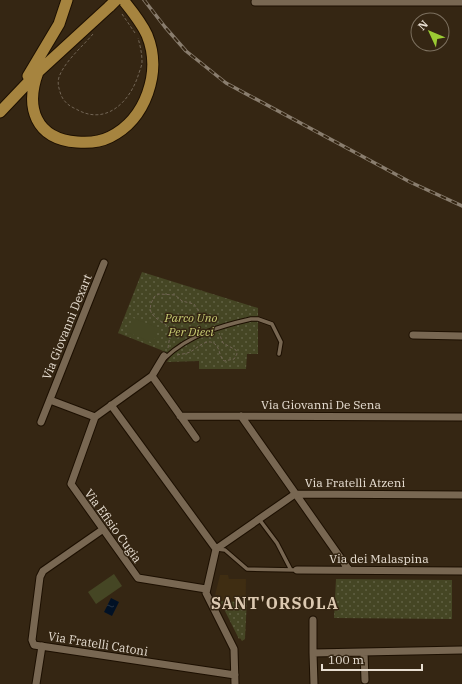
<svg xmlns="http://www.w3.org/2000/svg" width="462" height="684" viewBox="0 0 462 684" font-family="'IBM Plex Serif',serif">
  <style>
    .built { fill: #3f2d12 }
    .grass { fill: url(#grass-dots) }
    .pitch { fill: #454624 }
    .water { fill: url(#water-ripples) }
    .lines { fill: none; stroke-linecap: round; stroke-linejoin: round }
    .service-casing { stroke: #1c0f00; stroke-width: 5.5 }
    .minor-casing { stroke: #1c0f00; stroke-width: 9 }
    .primary-casing { stroke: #1c0f00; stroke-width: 13 }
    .path { stroke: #726555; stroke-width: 1; stroke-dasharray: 3 2; stroke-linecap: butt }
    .service { stroke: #786752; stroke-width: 3.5 }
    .minor { stroke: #786752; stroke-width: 7 }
    .primary { stroke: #a6843f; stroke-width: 11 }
    .rail-casing { stroke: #897d6e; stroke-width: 3.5 }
    .rail { stroke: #352613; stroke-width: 2; stroke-dasharray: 6; stroke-linecap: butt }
    .primary-bridge-casing { stroke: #1c0f00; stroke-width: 13; stroke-linecap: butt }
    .primary-bridge { stroke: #a6843f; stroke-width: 11 }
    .labels { text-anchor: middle; stroke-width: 3; stroke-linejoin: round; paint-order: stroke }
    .park-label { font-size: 12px; font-style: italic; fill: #c7cb73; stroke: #352613 }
    .street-label { font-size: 12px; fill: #e7ded2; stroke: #352613 }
    .district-label { font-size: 16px; font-weight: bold; letter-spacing: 1px; fill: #dcc9b1; stroke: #352613 }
  </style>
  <defs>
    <pattern id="grass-dots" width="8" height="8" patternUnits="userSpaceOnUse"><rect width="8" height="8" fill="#454624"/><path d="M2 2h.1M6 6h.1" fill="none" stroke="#606043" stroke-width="1.8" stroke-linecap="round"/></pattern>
    <pattern id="water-ripples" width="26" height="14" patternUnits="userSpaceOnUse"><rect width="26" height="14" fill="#011125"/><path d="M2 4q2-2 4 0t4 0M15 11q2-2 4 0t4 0" fill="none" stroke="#263344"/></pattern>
  </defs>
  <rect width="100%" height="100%" fill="#352613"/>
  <path class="built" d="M220,575H228L229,579H246L245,639L242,641L240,638L239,639L219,595H215Z"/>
  <path class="grass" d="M142,272L258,308V354H247L246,369H199V361L167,362L171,356L161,350L118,333Z
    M336,579L452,580V619L334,618Z
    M240,598H247L245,639L242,641L240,638L239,639L220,601L239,602Z"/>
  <path class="pitch" d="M133,318L159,328L153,343L127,332Z
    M114,574L122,586L96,604L88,592Z"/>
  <path class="water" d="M111,598L119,602L112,616L104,612Z"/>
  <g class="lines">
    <defs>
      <path id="service" d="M165,358C189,335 220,326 251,319H258L272,324L281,342L279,354
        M259,519L277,543L291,570
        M217,549L225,550L247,569L296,570"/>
      <path id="minor" d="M255,2H462
        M413,335L462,336
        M164,356L152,376L95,417L71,484L138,578L206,589
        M152,376L196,438
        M50,400L95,417
        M111,405L216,549
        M180,416L462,417
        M241,416L349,570
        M41,422L104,263
        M102,530L43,571L40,577L32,640L34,645L235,675
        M216,549L295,494L462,495
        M216,549L206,593L234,649L235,684
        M297,570L462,571
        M364,652L365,680
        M313,653V620
        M36,684L42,646
        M314,684L313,653L462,650"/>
      <path id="primary" d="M38,72C25,107 35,139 77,142C88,143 100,142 110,137C146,119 162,72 147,35C141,22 132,11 123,0
        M28,76L59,24L67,0
        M0,112L38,72L110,6"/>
    </defs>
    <use href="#service" class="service-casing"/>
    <use href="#minor" class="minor-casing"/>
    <use href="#primary" class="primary-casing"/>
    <path class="path" d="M122,14L135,33
      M93,34C82,47 65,61 59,77C57,83 59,89 61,95C64,102 69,106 76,109C105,126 129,103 138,76C139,72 142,66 142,62C142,53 140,45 138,38
      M168,348L171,329C162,319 141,317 155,296L159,294L175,295L182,301L194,304L205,320L216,323
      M177,355C181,354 186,354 190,352C197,349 207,336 216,345C220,349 219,356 224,361L234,359L237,354L236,350L223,343L219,333"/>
    <use href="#service" class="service"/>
    <use href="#minor" class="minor"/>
    <use href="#primary" class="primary"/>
    <defs>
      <path id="rail" d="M144,0L165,27L186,51L226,83L410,182L462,206"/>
    </defs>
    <use href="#rail" class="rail-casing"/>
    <use href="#rail" class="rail"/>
    <defs>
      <path id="primary-bridge" d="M110,6L116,0"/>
    </defs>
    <use href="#primary-bridge" class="primary-bridge-casing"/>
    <use href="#primary-bridge" class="primary-bridge"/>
  </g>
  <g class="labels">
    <g class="park-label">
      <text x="191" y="322">Parco Uno<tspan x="191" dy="14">Per Dieci</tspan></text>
    </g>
    <g class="street-label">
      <text transform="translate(67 327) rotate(-68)" y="4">Via Giovanni Dexart</text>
      <text x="321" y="409">Via Giovanni De Sena</text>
      <text x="355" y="487">Via Fratelli Atzeni</text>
      <text transform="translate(113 526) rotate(54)" y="4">Via Efisio Cugia</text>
      <text x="379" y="563">Via dei Malaspina</text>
      <text transform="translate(98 644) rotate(9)" y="4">Via Fratelli Catoni</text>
    </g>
    <g class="district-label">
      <text x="275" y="609">SANT'ORSOLA</text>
    </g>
  </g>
  <g transform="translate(430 32) rotate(314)"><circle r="19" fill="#352613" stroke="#7c705f"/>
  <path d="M0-3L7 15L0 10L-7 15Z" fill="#9bcb33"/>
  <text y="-6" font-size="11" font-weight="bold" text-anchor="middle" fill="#e7ded2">N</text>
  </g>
  <path d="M322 664v6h100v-6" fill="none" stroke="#e7ded2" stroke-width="2"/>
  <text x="328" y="664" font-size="12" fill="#e7ded2" stroke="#352613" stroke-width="3" paint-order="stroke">100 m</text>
</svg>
